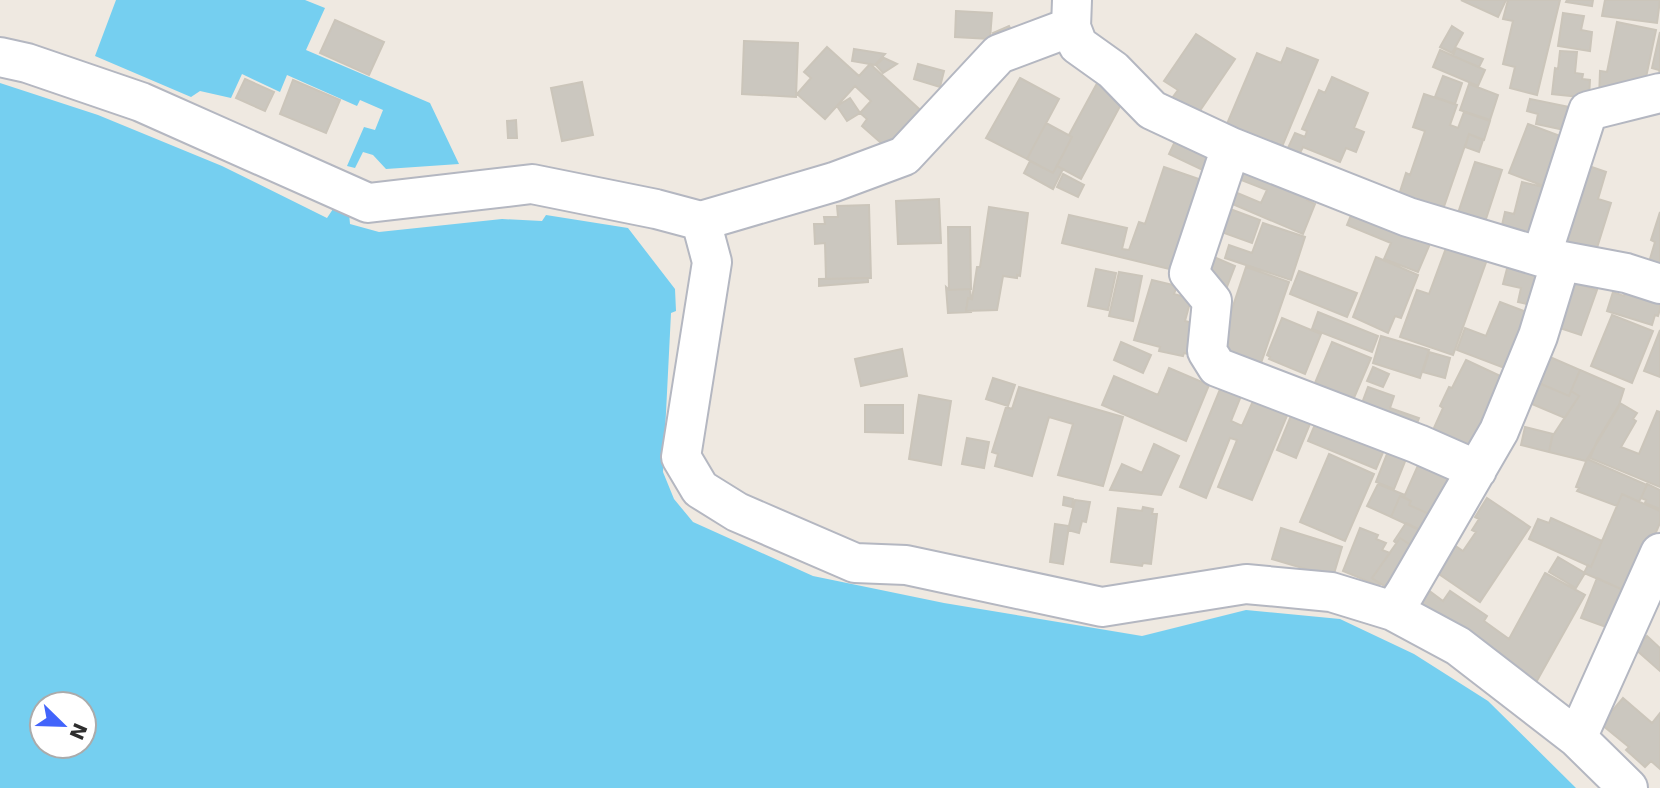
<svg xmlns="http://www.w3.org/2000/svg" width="1660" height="788" viewBox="0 0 1660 788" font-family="'DejaVu Sans',sans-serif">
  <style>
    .water { fill: #75cff0; fill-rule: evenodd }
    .building { fill: #cbc7bf; stroke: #cbc5ba; stroke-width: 2 }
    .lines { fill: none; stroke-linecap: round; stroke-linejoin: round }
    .minor-casing { stroke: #b4b7c1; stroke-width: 42 }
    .minor { stroke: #fff; stroke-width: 38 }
  </style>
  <rect width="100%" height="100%" fill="#efe9e1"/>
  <path class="water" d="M116,0H305L325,8L306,50L430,103L459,164L386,169L373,155L363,152L355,168L347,166L364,127L375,130L383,110L360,100L357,106L287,75L280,92L242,74L231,98L200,91L191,97L95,56Z
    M0,83L98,115L222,166L327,218L335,206L349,213L350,224L379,232L502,219L542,221L546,215L628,228L675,289L676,311L671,313L663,472L674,499L693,522L813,576L944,603L1142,636L1246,610L1340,619L1414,654L1488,701L1576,788H0ZM42,704H84V746H42Z"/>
  <path class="building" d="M1461,0H1506L1498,17Z
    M1508,0H1560L1537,95L1510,88L1515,67L1503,64L1513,21L1503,19Z
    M1567,0H1593L1592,6L1566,2Z
    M1605,0H1660L1657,23L1602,16Z
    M956,11L992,13L990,39L955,37Z
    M1563,13L1584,16L1581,30L1592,32L1590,51L1558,46Z
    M335,20L384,42L369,75L320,53Z
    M1617,22L1656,30L1644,87L1599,99L1600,71L1607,72Z
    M1009,26L1012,32L996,40L993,33Z
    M1452,26L1463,33L1452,53L1440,47Z
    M1660,32V74L1659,70L1652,68Z
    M1196,34L1235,59L1193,121L1167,105L1178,90L1164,81Z
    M744,41L798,43L796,97L742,94Z
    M827,47L859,76L870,64L929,118L889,150L862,126L867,119L860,113L871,101L855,86L825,119L797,94L811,78L804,72Z
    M1287,48L1318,60L1279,154L1224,131L1257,53L1281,63Z
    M1456,48L1483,59L1479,67L1453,56Z
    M854,49L885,54L875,65L852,61Z
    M1440,50L1485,70L1478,86L1433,67Z
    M1560,51L1577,52L1575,73L1583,74L1582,79L1590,80L1589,98L1552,94L1555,68L1558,69Z
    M884,58L897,64L883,73L876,65Z
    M918,64L944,71L940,87L914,79Z
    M1101,76L1126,95L1081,179L1057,166L1072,137L1069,135Z
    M1443,76L1462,83L1455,104L1435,97Z
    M1332,77L1368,93L1354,128L1364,132L1356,152L1346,148L1340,162L1303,147L1300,153L1288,148L1295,133L1305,137L1307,131L1302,129L1319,90L1325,93Z
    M1020,78L1059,99L1027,159L986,138Z
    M245,79L274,92L265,111L236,98Z
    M293,80L340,100L326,133L280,114Z
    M582,82L593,135L562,141L551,88Z
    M1469,84L1498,95L1490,120L1460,110Z
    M1424,94L1457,105L1450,125L1458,128L1464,112L1490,121L1484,140L1469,134L1440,218L1398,198L1406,173L1410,175L1425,131L1413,127Z
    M850,98L860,113L847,121L837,106Z
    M1530,99L1579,109L1574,132L1536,124L1538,114L1527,111Z
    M516,120L517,138H508L507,121Z
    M1046,123L1072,137L1053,173L1027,159Z
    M1528,124L1571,140L1552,189L1509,173Z
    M1469,134L1483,140L1479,152L1465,147Z
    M1178,135L1218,155L1209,173L1169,154Z
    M1238,159L1312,189L1307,200L1315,204L1303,234L1223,200L1228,189L1261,203L1267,190L1231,176Z
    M1030,161L1053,173L1057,166L1063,169L1053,189L1024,173Z
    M1475,162L1502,170L1483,228L1456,219Z
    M1580,163L1606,172L1598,199L1611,203L1596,251L1557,240Z
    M1164,167L1210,183L1182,272L1062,243L1069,215L1127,228L1122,249L1129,250L1139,222L1145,224Z
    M1063,174L1084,185L1078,197L1057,187Z
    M1522,182L1552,189L1538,243L1500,234L1505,212L1514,214Z
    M939,199L941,243L898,244L896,201Z
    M869,205L871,278L826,279L825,243L815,244L814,224H825L824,217H838L837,206Z
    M1222,206L1260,220L1252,243L1213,229Z
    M989,207L1028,213L1020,276L1017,275V278L1003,276L997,310L966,311L968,298L972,299L977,267H980Z
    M1354,208L1432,239L1418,272L1384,259L1391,243L1347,225Z
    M1660,212V273L1647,269L1655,242L1651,240Z
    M1263,223L1305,237L1291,280L1225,258L1229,245L1252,253Z
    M948,227H970L971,289L949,290Z
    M1449,240L1489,254L1453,355L1400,337L1417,290L1429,294Z
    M1207,254L1235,266L1225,292L1209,285Z
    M1376,257L1418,275L1401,318L1395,316L1388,333L1353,317Z
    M1509,261L1548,270L1540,307L1518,302L1521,288L1503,284Z
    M1246,267L1289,282L1259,369L1221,356L1226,327Z
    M1096,269L1116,273L1108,310L1088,306Z
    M1299,271L1357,293L1347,317L1290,294Z
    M1119,272L1142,276L1133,321L1109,316Z
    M868,278V282L819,286V279Z
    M1152,280L1177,286L1174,294L1191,299L1185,321L1193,323L1188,339L1200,342L1196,356L1184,353L1183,356L1159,351L1160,347L1134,340Z
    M1569,281L1597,290L1581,335L1554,326Z
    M946,287L949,290L970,289L971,299L968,298L966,311L972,312L948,313Z
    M1627,287L1660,297V309L1658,316L1655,315L1652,325L1607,311L1613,292L1624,296Z
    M1500,302L1537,316L1515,372L1457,350L1465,328L1486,336Z
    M1318,312L1378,336L1372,352L1312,329Z
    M1612,315L1653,331L1632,383L1591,366Z
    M1282,318L1321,334L1305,374L1269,359L1270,357L1267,355Z
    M1660,330V377L1644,371Z
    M1381,336L1429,350L1420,378L1373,363Z
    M1121,342L1151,355L1143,373L1114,360Z
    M1332,342L1371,358L1348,412L1310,395Z
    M902,349L907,376L861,386L855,359Z
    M1429,352L1450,358L1445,378L1423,372Z
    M1543,354L1580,370L1569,396L1532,380Z
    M1466,360L1509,380L1478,455L1429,439L1443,408L1440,406L1449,387L1452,388Z
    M1373,367L1389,374L1383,387L1367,381Z
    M1169,368L1209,385L1186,441L1102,405L1114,376L1158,395Z
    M1580,370L1624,389L1618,408L1586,461L1549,452L1552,437L1579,396L1571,391Z
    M1225,377L1245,386L1231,421L1242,426L1257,392L1291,406L1252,500L1218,487L1237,440L1230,438L1206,498L1180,487Z
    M993,378L1015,385L1008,406L986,399Z
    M1534,381L1569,396L1571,391L1579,396L1565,418L1525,401Z
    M1019,387L1123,417L1103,486L1058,475L1073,424L1049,417L1032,476L995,466L998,454L992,452L1006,407L1012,409Z
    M1368,387L1394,396L1390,408L1419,418L1413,434L1358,414Z
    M919,395L951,401L941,465L909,459Z
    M1620,403L1637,413L1633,419L1636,421L1621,447L1639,454L1657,411L1660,412V487L1590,458L1597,441Z
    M865,405H903V433L865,432Z
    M1295,406L1314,414L1296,458L1277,450Z
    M1319,415L1387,443L1376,469L1308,441Z
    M1525,427L1553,434L1549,452L1521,445Z
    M967,438L989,442L984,468L962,464Z
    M1392,441L1410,449L1394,489L1376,482Z
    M1154,444L1179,456L1161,495L1110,490L1122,464L1142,473Z
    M1329,454L1374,474L1345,541L1300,522Z
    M1423,454L1458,470L1436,517L1409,505L1411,501L1404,497Z
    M1587,459L1647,485L1639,502L1622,494L1617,506L1577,491L1579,488L1576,487Z
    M1378,484L1405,495L1404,497L1400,496L1391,517L1367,506Z
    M1647,484L1660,490V509L1645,503L1646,500L1641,498Z
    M1622,494L1660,511V523L1633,585L1628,592L1584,573L1588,565L1591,567Z
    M1400,496L1411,501L1409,505L1438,518L1430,535L1391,517Z
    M1064,497L1073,499L1072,507L1063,505Z
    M1487,498L1530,527L1480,602L1430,568L1448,541L1463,551L1476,532L1472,530L1479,519L1475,517Z
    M1075,500L1090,502L1086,522L1082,521L1079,533L1068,530Z
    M1143,507L1153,509L1152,514H1157L1151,564L1143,563L1142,566L1111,562L1118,508L1142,511Z
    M1551,518L1602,541L1591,567L1529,539L1538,519L1549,523Z
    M1406,523L1429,534L1418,550L1400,538L1396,543L1394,541Z
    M1055,524L1069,526L1063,564L1050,562Z
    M1281,528L1342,547L1333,577L1272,559Z
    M1360,528L1378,535L1376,539L1386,543L1382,550L1390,553L1372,578L1380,584L1379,586L1343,571Z
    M1400,538L1420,551L1392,591L1372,578Z
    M1558,557L1585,573L1576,588L1549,572Z
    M1545,573L1585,595L1534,686L1413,603L1424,587L1443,601L1450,591L1487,616L1484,621L1509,639Z
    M1597,578L1632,594L1617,631L1581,618Z
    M1647,636L1660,648V671L1635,649Z
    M1623,698L1652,723L1660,713V769L1651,761L1645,767L1626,750L1629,747L1601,724Z"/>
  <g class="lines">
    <defs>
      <path id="minor" d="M1072,0L1071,27L1078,45L1113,70L1152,110L1231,147L1408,217L1541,257L1626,273L1660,284
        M0,57L27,63L141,102L368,203L532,184L656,209L701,221L834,182L904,156L999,54L1071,27
        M1231,147L1189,273L1212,301L1207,351L1217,367L1418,444L1477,470
        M701,221L712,262L681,457L700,489L737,512L855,563L906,565L1102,607L1246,584L1331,592L1393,611L1458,646L1577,738L1628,788
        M1541,257L1588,111L1660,93
        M1393,611L1405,593L1499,431L1538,336L1561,261
        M1577,738L1660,553"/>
    </defs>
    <use href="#minor" class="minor-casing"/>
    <use href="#minor" class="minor"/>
  </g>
  <g transform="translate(63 725) rotate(113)"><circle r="33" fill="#ffffff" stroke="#ababab" stroke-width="2"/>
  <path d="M0-5L12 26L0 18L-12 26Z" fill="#4264fb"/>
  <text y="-10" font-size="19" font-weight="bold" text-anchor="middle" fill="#2e2e2e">N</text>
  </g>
</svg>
